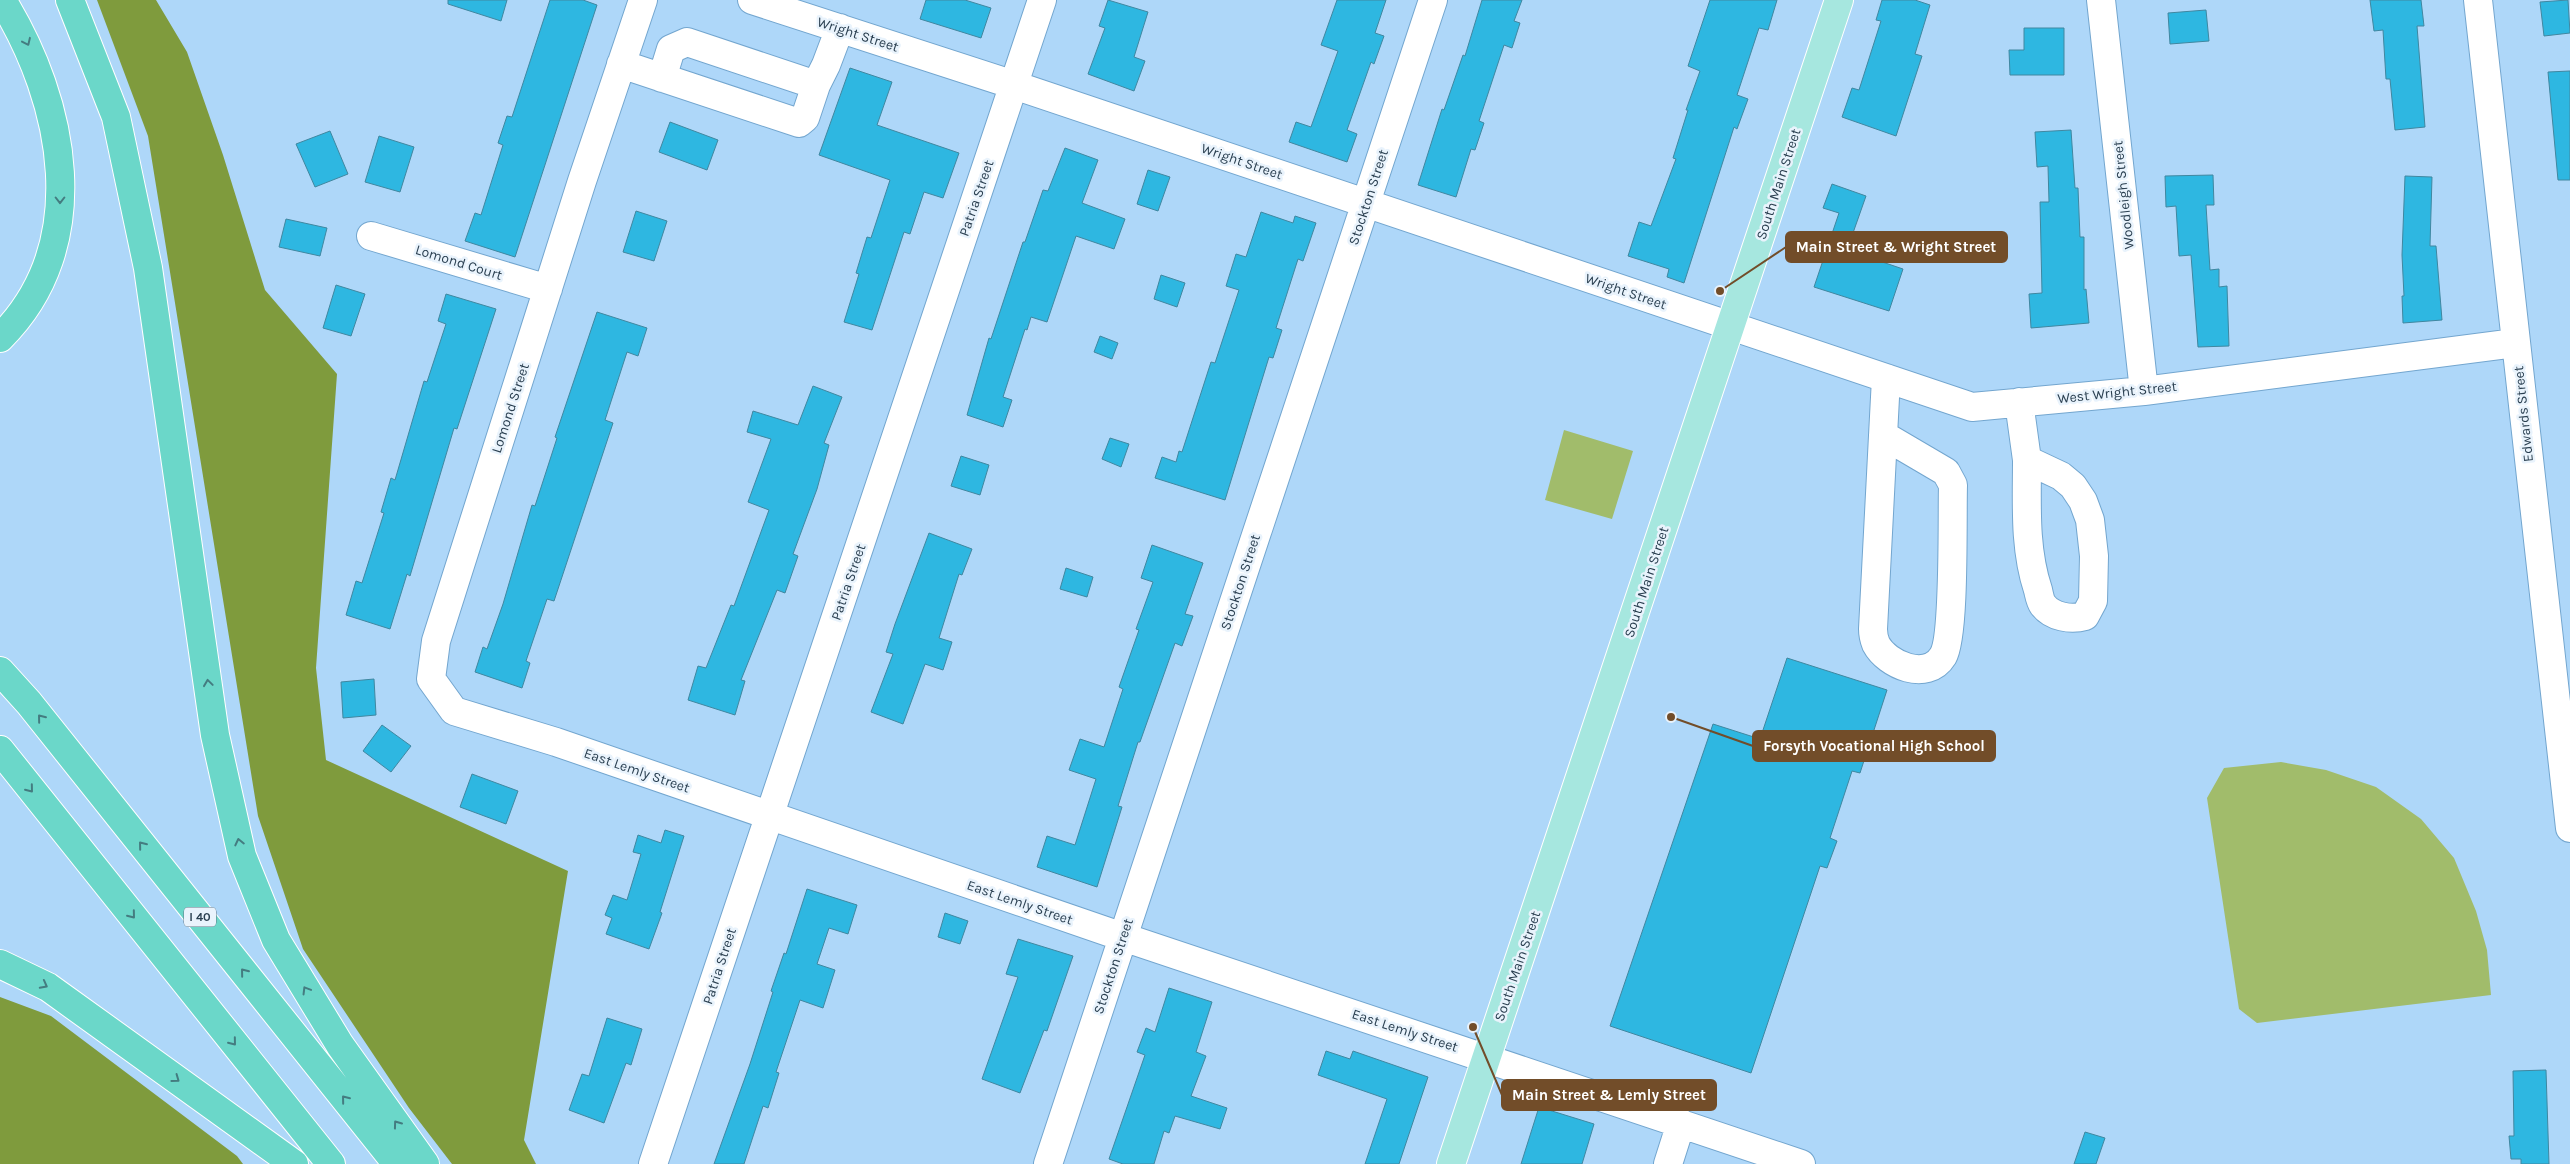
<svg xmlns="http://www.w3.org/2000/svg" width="2570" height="1164" viewBox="0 0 2570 1164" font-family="Karla,sans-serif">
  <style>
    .green { fill: #a1bc6b }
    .forest { fill: #7f9b3d }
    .building { fill: #2eb7e1; stroke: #4087a0 }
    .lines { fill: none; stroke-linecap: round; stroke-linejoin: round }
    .minor-casing { stroke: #73a6cf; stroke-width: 30 }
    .major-casing { stroke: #fff; stroke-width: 30 }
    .highway-casing { stroke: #fff; stroke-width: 30 }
    .minor { stroke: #fff; stroke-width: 28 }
    .major { stroke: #a6e7df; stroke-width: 28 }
    .highway { stroke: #6bd7c9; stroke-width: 28 }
    .oneway { stroke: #447c80 }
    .labels { text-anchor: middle; stroke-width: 5; stroke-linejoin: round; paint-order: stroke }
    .shield { fill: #e9f3fc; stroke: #637584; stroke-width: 1 }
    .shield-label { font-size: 12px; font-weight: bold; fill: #2a3f50 }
    .street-label { font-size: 14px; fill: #2a3f50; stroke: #e9f3fc }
    .leader { fill: none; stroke: #724d29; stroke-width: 2 }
    .callout-dot { fill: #724d29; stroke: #e9f3fc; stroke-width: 2 }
    .callout { fill: #724d29; stroke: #724d29; stroke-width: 2 }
    .callout-label { font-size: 15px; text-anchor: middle; font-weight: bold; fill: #fff }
  </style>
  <rect width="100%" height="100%" fill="#aed7f9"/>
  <path class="green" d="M1564,430L1633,451L1612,519L1545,500Z
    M2281,762L2326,770L2376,787L2421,819L2454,858L2476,911L2487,950L2491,995L2257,1023L2239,1009L2207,798L2224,768Z"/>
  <path class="forest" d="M97,0H156L187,52L223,155L265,290L337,374L316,668L326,760L568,871L524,1140L536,1164H452L409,1108L303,949L258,816L148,136Z
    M0,997L51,1016L237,1156L243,1164H0Z"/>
  <path class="building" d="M448,0H507L501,21L448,4Z
    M550,0H583L597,5L515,257L465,241L475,213L481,215L503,145L498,143L507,116L512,117Z
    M926,0H965L991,8L981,38L920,19Z
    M1108,0L1148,12L1134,57L1145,61L1134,91L1088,74L1105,28L1099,26Z
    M1337,0H1386L1375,33L1384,36L1374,64L1371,62L1347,130L1357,134L1347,162L1289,142L1296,122L1311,127L1338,51L1321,45Z
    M1482,0H1522L1514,21L1520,23L1512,48L1504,45L1479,121L1484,123L1475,150L1471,149L1456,197L1418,185L1442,109L1444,110L1463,55L1465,56Z
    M1710,0H1777L1768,30L1759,28L1737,95L1748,99L1737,129L1734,127L1684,283L1667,277L1669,269L1628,256L1639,222L1651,226L1676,159L1673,158L1688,110H1686L1700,71L1688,66Z
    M1882,0H1915L1930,5L1915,54L1922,56L1896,136L1842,117L1852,88L1859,90L1881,21L1876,20Z
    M2370,0H2421L2424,26H2417L2425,127L2395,130L2390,79H2386L2383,30L2374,31Z
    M2568,0L2570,33L2544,36L2540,2Z
    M2206,10L2209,41L2170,44L2168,13Z
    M2024,28H2064V75H2010L2009,50H2024Z
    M850,68L892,82L877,125L959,153L943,198L924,192L910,234L904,232L872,330L844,322L859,274L856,273L867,237L871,238L890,180L819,155Z
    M2570,71V180H2558L2548,72Z
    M670,122L718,140L707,170L659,152Z
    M2071,130L2075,188H2078L2080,237H2084V290L2086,289L2089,323L2031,328L2029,294L2042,293L2040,202H2049L2048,166L2037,167L2035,132Z
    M330,131L348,174L315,187L296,144Z
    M379,136L414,147L400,192L365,182Z
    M1065,148L1098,160L1082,203L1125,219L1114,249L1076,236L1047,322L1031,317L1027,330L1025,329L1003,397L1012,400L1003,427L967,415L989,338L991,339L1023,242H1025L1043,190L1048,191Z
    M1148,170L1170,177L1158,211L1137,204Z
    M2213,175L2214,205H2206L2210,270L2219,269V287L2227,286L2229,346L2198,347L2191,255L2179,256L2176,206L2166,207L2165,176Z
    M2405,176L2432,177L2430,246H2436L2442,320L2403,323L2402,296H2404L2402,255Z
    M1832,184L1866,196L1847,250L1903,269L1889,311L1814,287L1839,213L1823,208Z
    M636,211L667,221L654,261L623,252Z
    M1261,212L1293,223L1295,216L1316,223L1303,261L1298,259L1276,328L1282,330L1273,358L1269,357L1225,500L1155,478L1162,457L1176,462L1179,451L1182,452L1211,362L1215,363L1239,290L1226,286L1236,254L1246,257Z
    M286,219L327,228L320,256L279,247Z
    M1161,275L1185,283L1177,307L1154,299Z
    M336,285L365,294L351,336L323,328Z
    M446,294L496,309L457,429L454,428L410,576L407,574L390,629L346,615L356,581L362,583L384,513L381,512L391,478L395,480L424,381L427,382L446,324L438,321Z
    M597,312L647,328L638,356L627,352L605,420L613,423L554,601L547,599L526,661L530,663L522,688L475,672L483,647L487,649L503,604L532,505L535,506L557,438L555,437Z
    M1100,336L1118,343L1112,359L1094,352Z
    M813,386L842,397L824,443L829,445L817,489L793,554L798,556L785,593L777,590L741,680L745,681L735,715L688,700L698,666L706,668L731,605L734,606L769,510L748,502L771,439L747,432L753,411L798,425Z
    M1110,438L1129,444L1121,467L1102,459Z
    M961,456L989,465L980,495L951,486Z
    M929,533L972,549L962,575L959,574L939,638L952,642L943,670L925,664L903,724L871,712L893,654L886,652L895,624Z
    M1152,545L1203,563L1185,614L1193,616L1182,646L1175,643L1140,742H1138L1118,806L1122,807L1097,887L1037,867L1047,836L1075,845L1096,779L1069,770L1080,739L1104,747L1123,689L1119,687L1139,630L1136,629L1153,582L1141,578Z
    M1066,568L1093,577L1087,597L1060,589Z
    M1787,658L1887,690L1860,773L1852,771L1830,838L1837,841L1827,868L1820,866L1751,1073L1610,1026L1713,724L1760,739Z
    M374,679L376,715L343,718L341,682Z
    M382,725L411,746L391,772L363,751Z
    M472,774L518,791L506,824L460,807Z
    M665,830L684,836L660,912L662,913L649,949L606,934L612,918L605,915L613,895L627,900L641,854L633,852L638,835L661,843Z
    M807,889L857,905L848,934L829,928L817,964L835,970L823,1008L800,1000L776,1072L779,1073L768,1108L763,1106L744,1164H714L750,1064L773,992L771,991L784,953L786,954Z
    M945,913L968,921L960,944L938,937Z
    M1018,939L1073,956L1047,1031L1044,1030L1020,1093L982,1079L1018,977L1006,974Z
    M1169,988L1212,1002L1196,1052L1206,1056L1191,1096L1227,1108L1220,1129L1175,1116L1169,1133L1164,1131L1154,1164H1123L1109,1159L1145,1055L1137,1052L1146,1028L1155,1032Z
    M607,1018L642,1029L631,1065L626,1063L604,1123L569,1110L582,1074L589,1076Z
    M1326,1051L1350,1059L1353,1051L1428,1077L1399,1164H1365L1387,1099L1318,1075Z
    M2546,1070L2549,1164H2521V1159H2511L2509,1136H2514L2513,1071Z
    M1539,1107L1594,1124L1582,1164H1521Z
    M2085,1132L2105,1138L2096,1164H2074Z"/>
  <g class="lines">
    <defs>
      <path id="minor" d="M643,0L582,181L436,641L431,679L454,711L556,742L1123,937L1801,1164
        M752,0L1014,85L1972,407L2144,391L2515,343
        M2101,0L2144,391
        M2478,0L2570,828
        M621,64L799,123L805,118L816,85L826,65L840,28
        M662,78L671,49L687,42L816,85
        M371,236L548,289
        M2019,402L2027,460
        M1883,435L1946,472L1953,485C1952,516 1955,636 1943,656C1927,682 1887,665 1876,644C1874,639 1873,633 1873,629L1886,378
        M2027,460L2061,476L2073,486L2083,501L2090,520L2094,556L2093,601L2085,616C2071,620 2052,617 2043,605C2040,601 2039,594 2038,590C2024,548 2027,503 2027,460Z
        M653,1164L1042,0
        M1048,1164L1433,0
        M1668,1164L1681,1123"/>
      <path id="major" d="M1451,1164L1839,0"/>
      <path id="highway" d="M70,0L116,117L148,268L215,735L242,856L276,940L340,1045L425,1164
        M0,338C94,245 65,102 2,0
        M0,671L29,703L397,1164
        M0,750L331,1164
        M0,964L48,987L294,1164"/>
    </defs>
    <use href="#minor" class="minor-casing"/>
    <use href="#major" class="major-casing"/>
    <use href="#highway" class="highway-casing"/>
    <use href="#minor" class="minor"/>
    <use href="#major" class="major"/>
    <use href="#highway" class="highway"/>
  </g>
  <defs><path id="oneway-chevron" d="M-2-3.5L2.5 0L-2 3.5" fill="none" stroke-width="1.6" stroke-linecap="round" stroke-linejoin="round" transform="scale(1.25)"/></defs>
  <g class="oneway">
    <use href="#oneway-chevron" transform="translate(27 42) rotate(65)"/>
    <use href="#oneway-chevron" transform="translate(60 200) rotate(90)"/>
    <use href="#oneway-chevron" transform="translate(208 683) rotate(-98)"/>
    <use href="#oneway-chevron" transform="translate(41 718) rotate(-129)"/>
    <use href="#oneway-chevron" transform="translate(30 789) rotate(51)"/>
    <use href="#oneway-chevron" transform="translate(239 842) rotate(-103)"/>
    <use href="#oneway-chevron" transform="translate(142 845) rotate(-129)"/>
    <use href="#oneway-chevron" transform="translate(132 915) rotate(51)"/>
    <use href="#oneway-chevron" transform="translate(244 972) rotate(-129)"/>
    <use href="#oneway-chevron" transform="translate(44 985) rotate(28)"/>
    <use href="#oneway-chevron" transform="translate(306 990) rotate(-121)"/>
    <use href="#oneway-chevron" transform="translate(233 1042) rotate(51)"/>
    <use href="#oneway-chevron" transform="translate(176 1079) rotate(36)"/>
    <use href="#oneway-chevron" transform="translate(345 1099) rotate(-129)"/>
    <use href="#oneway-chevron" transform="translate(397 1124) rotate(-126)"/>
  </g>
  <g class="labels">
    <rect class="shield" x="184" y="907.5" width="32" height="19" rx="4"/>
    <g class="shield-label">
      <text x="200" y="921">I 40</text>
    </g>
    <g class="street-label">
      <text transform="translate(858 34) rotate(18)" y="5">Wright Street</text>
      <text transform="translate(1242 161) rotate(19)" y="5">Wright Street</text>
      <text transform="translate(1778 184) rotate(-72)" y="5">South Main Street</text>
      <text transform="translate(2123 195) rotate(-96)" y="5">Woodleigh Street</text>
      <text transform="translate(1368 197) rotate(-72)" y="5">Stockton Street</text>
      <text transform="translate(976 198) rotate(-71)" y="5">Patria Street</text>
      <text transform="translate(459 262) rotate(17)" y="5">Lomond Court</text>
      <text transform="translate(1626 291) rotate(19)" y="5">Wright Street</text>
      <text transform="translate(2117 392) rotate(-6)" y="5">West Wright Street</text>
      <text transform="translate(510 408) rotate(-72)" y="5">Lomond Street</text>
      <text transform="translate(2523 414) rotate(-96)" y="5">Edwards Street</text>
      <text transform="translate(848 582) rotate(-71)" y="5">Patria Street</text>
      <text transform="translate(1240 582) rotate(-72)" y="5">Stockton Street</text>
      <text transform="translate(1646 582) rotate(-72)" y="5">South Main Street</text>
      <text transform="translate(637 770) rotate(19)" y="5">East Lemly Street</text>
      <text transform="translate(1020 902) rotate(19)" y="5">East Lemly Street</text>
      <text transform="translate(719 966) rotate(-72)" y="5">Patria Street</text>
      <text transform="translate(1113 966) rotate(-72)" y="5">Stockton Street</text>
      <text transform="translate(1517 966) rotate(-71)" y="5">South Main Street</text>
      <text transform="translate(1405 1030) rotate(18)" y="5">East Lemly Street</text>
    </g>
  </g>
  <path class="leader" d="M1720 291L1786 247M1671 717L1753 746M1473 1027L1502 1095"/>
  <g class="callout-dot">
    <circle cx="1720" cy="291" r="5"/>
    <circle cx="1671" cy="717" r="5"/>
    <circle cx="1473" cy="1027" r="5"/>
  </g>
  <g class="callout">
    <rect x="1786" y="232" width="221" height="30" rx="5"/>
    <rect x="1753" y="731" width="242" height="30" rx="5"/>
    <rect x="1502" y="1080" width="214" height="30" rx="5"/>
  </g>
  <g class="callout-label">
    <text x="1896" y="252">Main Street &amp; Wright Street</text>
    <text x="1874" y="751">Forsyth Vocational High School</text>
    <text x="1609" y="1100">Main Street &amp; Lemly Street</text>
  </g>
</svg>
